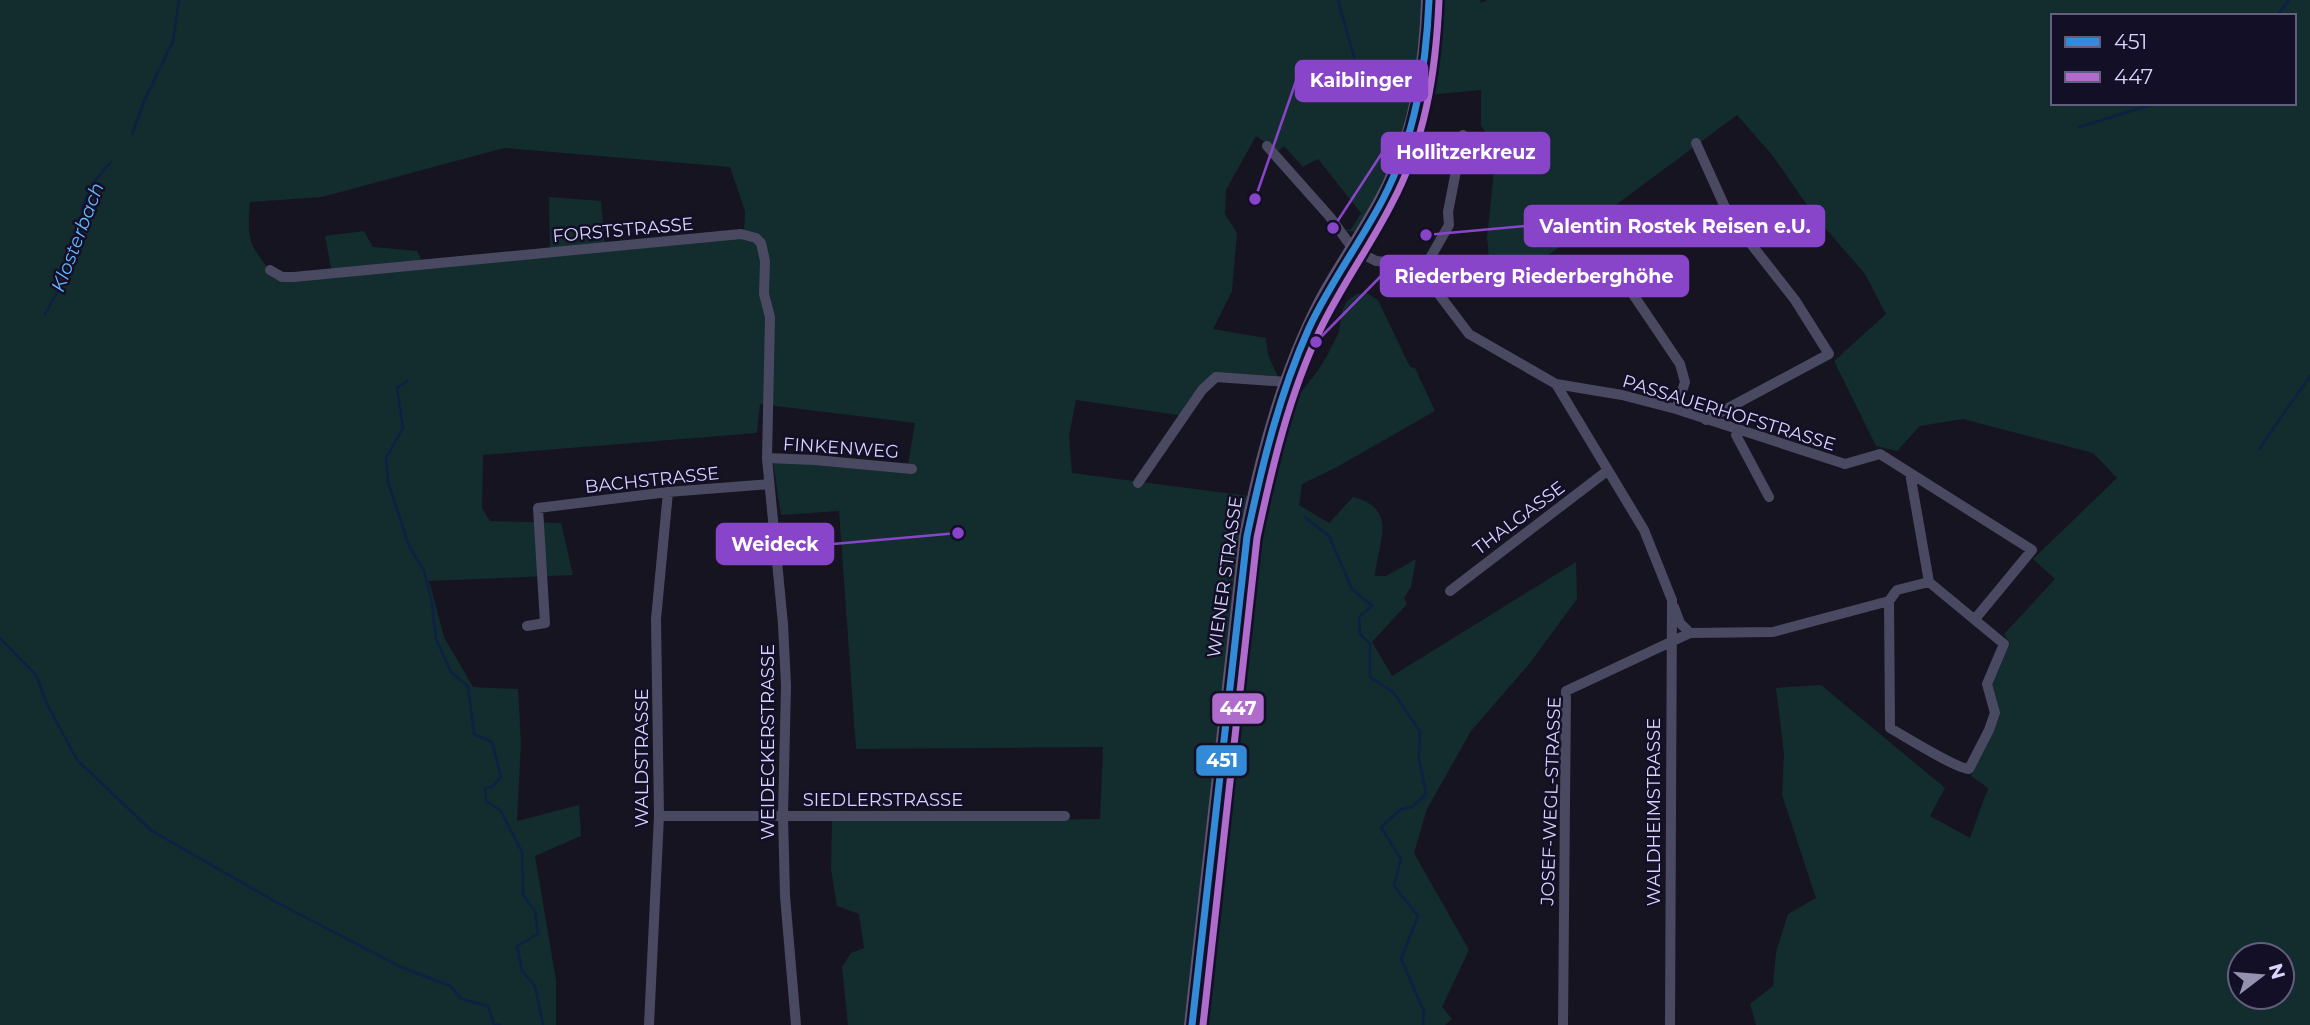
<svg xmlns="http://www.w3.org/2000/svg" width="2310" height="1025" viewBox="0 0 2310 1025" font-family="Montserrat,sans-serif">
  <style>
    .green { fill: #132c2d; fill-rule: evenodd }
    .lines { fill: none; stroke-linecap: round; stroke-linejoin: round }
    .stream { stroke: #0d2144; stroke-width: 2.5 }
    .minor { stroke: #4a4962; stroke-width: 10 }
    .primary { stroke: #5e5373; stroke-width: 16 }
    .bus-1-casing { stroke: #130f26; stroke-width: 12 }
    .bus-2-casing { stroke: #130f26; stroke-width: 12 }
    .bus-1 { stroke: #338bd7; stroke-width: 7 }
    .bus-2 { stroke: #b06ccc; stroke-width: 7 }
    .labels { text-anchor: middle; stroke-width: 5; stroke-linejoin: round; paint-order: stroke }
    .street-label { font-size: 18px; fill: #d9d4ff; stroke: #130f26 }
    .water-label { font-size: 19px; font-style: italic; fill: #62b6ff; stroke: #130f26 }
    .leader { fill: none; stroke: #8945c9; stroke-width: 2.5 }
    .callout-dot { fill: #8945c9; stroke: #130f26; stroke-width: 2.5 }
    .callout { fill: #8945c9; stroke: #8945c9; stroke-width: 2.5 }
    .callout-label { font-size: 19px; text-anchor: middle; font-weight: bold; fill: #fff }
    .line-badge { stroke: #130f26; stroke-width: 2.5 }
    .badge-label { font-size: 19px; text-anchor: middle; font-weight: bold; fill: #fff }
  </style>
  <rect width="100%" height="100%" fill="#161421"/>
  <path class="green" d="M0,0H1480L1481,3L1487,0H2310V1025H1756L1750,1004L1773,986L1776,952L1788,914L1816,898L1782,795L1784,754L1776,688L1821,685L1945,788L1930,816L1970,838L1988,788L1971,776L2000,716L1992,684L2010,644L2004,634L2055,579L2033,559L2117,478L2093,453L1963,419L1920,426L1897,451L1876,446L1834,361L1886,314L1865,274L1813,214L1773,156L1737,115L1543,259L1491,279L1487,238L1493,181L1492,141L1481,126V90L1427,95L1416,147L1397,198L1368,244L1355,232L1344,230L1351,229L1361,213L1318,159L1303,167L1284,146L1278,151L1256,136L1226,190L1225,214L1237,233L1232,291L1213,329L1266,338L1268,355L1278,377L1220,375L1185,416L1076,400L1069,436L1072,473L1249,496L1184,1025H848L842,967L851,953L864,948L859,914L837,906L831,869L832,821L1100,819L1103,747L856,749L839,511L781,515L773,462L908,464L915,423L760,404L757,433L483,455L482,508L490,521L561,523L573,575L429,581L444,637L473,687L518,689L521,743L517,821L579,805L581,836L535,856L556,980V1025H0ZM2053,16H2294V103H2053ZM504,148L730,167L745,211L744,234L605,247L601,201L549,197L550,252L424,265L417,251L373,247L364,231L325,236L332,273H272C248,244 247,238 250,202L322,197ZM2240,955H2282V997H2240Z
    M1367,293L1378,300L1408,363L1410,367L1415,368L1435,411L1337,467L1302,484L1299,505L1329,523L1353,497C1399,509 1378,541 1375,576H1386L1416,559L1411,587L1404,598L1407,604L1372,642L1392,676L1576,562L1577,599L1530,663L1471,731L1427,809L1414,853L1469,950L1442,1007L1452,1019L1445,1025H1203L1218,934L1263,498L1284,413L1317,372L1327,356L1339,332L1342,311L1347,301L1357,294Z"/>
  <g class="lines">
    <path class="stream" d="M1338,0L1358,71
      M2277,16L2289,0
      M2079,127L2157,103
      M132,134L145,99L173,41L179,0
      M45,314L63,282L70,246L83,225L82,208L92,184L111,162
      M407,381L397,388L403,428L386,458L388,482L409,546L424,571L432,603L436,639L451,672L468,686L474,734L492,742L501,777L492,787L485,788L486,801L501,811L522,852L523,895L535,911L538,934L517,946L522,971L535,986L543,1025
      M2259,449L2310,376
      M1305,517L1329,536L1352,589L1372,606L1359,617L1360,634L1370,644V677L1393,692L1420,731L1419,758L1426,794L1412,807L1401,809L1381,827L1401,859L1394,886L1418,916L1401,959L1424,1011L1423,1025
      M0,638L36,675L47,704L77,760L152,831L276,902L401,967L450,986L462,999L488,1006L494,1024L500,1025"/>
    <path class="minor" d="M1696,143L1729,216L1795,300L1829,354L1706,420
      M1267,146L1330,217L1353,249L1376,261L1408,264L1422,272L1469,334L1556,384L1644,530L1672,600L1670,1025
      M270,270L282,277H294L741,234L756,238L761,243L765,261L764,294L770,317L767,458L783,624L786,686L783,815L785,896L796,1025
      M1422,272L1449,225L1448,212L1463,135
      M1422,272L1433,270L1479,283
      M1622,278L1680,364L1685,382L1676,409
      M1556,384L1622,395L1676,409L1845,464L1880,454L2032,550L1975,619
      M1737,431L1736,435L1769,497
      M767,458L815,460L912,469
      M1138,483L1202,390L1216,377L1288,382
      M1450,591L1607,471
      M1889,601L1897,590L1929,582
      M1674,607L1680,623L1690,633
      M527,626L545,623L538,508L668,492L769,484
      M659,816H1065
      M649,1025L659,816L656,619L668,492
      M1563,1025L1566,691L1690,633L1773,632L1889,601L1890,728C1906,737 1955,768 1969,769L1989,730L1995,713L1987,684L2004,644L1929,582L1910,473"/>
    <path class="primary" d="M1192,1025L1247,536C1263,455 1285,373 1323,300C1344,261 1371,225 1390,185C1418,127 1427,64 1429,0"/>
    <defs>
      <path id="bus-1" d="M1192,1025L1247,536C1262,465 1279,395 1309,328C1330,283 1360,243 1383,199C1415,137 1426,69 1429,0"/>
      <path id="bus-2" d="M1203,1025L1257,538C1272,467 1289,395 1320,330C1341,286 1369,248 1391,205C1425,142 1436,72 1439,0"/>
    </defs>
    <use href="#bus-1" class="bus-1-casing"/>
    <use href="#bus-2" class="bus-2-casing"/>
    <use href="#bus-1" class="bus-1"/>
    <use href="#bus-2" class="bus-2"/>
  </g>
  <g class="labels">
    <g class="street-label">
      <text transform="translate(623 230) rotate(-5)" y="6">FORSTSTRASSE</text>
      <text transform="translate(1729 413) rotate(17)" y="6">PASSAUERHOFSTRASSE</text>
      <text transform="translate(841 448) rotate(4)" y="6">FINKENWEG</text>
      <text transform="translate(652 480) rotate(-6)" y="6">BACHSTRASSE</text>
      <text transform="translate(1519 518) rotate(-37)" y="6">THALGASSE</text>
      <text transform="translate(1225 577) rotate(-82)" y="6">WIENER STRASSE</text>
      <text transform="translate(768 742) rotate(-90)" y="6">WEIDECKERSTRASSE</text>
      <text transform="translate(642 758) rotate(-90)" y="6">WALDSTRASSE</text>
      <text x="883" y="806">SIEDLERSTRASSE</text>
      <text transform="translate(1551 801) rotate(-88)" y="6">JOSEF-WEGL-STRASSE</text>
      <text transform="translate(1654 812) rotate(-90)" y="6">WALDHEIMSTRASSE</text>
    </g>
    <g class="water-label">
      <text transform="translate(77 237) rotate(-69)" y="7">Klosterbach</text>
    </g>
  </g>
  <path class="leader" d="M1255 199L1296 81M1333 228L1382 153M1426 235L1525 226M1316 342L1381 276M958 533L833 544"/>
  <g class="callout-dot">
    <circle cx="1255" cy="199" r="7"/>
    <circle cx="1333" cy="228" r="7"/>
    <circle cx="1426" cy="235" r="7"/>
    <circle cx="1316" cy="342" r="7"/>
    <circle cx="958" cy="533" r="7"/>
  </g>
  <g class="callout">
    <rect x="1296" y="61" width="131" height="40" rx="7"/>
    <rect x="1382" y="133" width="167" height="40" rx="7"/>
    <rect x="1525" y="206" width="299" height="40" rx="7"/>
    <rect x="1381" y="256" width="307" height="40" rx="7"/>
    <rect x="717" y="524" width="116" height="40" rx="7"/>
  </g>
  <g class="callout-label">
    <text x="1361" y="87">Kaiblinger</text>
    <text x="1466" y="159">Hollitzerkreuz</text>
    <text x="1675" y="233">Valentin Rostek Reisen e.U.</text>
    <text x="1534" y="283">Riederberg Riederberghöhe</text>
    <text x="775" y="551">Weideck</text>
  </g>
  <g class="line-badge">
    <rect x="1211" y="692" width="54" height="33" rx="7" fill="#b06ccc"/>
    <rect x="1195" y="744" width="53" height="33" rx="7" fill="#338bd7"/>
  </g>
  <g class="badge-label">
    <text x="1238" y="715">447</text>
    <text x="1222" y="767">451</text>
  </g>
  <rect x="2051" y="14" width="245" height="91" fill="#130f26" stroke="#625e7d" stroke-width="2"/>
  <rect x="2065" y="37" width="35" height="10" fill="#338bd7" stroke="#625e7d" stroke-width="2"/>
  <text x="2114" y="49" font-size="21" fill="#d9d4ff">451</text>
  <rect x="2065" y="72" width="35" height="10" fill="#b06ccc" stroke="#625e7d" stroke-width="2"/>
  <text x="2114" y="84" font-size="21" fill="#d9d4ff">447</text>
  <g transform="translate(2261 976) rotate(74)"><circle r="33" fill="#130f26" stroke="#625e7d" stroke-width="2"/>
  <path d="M0-5L12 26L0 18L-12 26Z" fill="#9591b1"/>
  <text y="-10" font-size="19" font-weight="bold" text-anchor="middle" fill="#d9d4ff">N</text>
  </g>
</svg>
